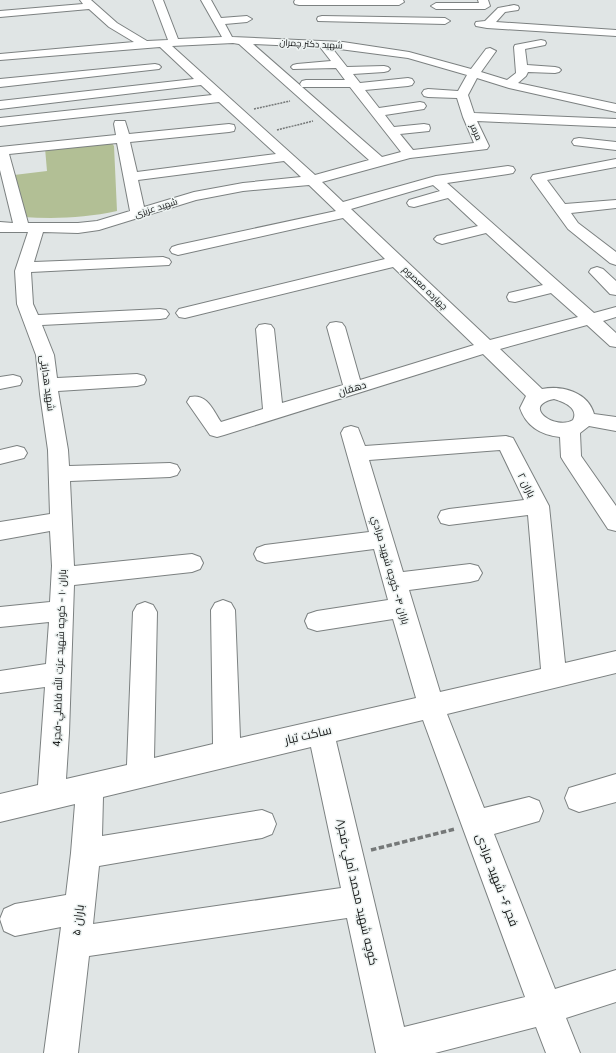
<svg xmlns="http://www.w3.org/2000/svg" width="616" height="1053" viewBox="0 0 616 1053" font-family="Inter,Cairo,sans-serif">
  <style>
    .green { fill: #b2bf95 }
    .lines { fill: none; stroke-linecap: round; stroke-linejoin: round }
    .minor-casing { stroke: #7c8181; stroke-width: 2 }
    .path-far1 { stroke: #757878; stroke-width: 1.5; stroke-dasharray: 2 1; stroke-linecap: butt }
    .path { stroke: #757878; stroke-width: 3.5; stroke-dasharray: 5.5 2.5; stroke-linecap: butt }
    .minor { fill: #fff; fill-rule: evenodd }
    .labels { text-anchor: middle; stroke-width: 3; stroke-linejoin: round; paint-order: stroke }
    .far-street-label { font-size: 9px; fill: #121313; stroke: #edf3f2 }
    .street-label { font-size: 10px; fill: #121313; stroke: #edf3f2 }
    .near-street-label { font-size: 12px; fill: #121313; stroke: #edf3f2 }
  </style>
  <rect width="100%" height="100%" fill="#e0e5e5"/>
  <path class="green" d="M111,142L114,146L117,211C85,218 55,219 23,217L14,175L47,171L45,148Z"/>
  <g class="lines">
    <defs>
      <path id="minor" d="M80,0H91L117,23L147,41L168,40L153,0H163L178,39L222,37L201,0H211L221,18L247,16L252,19L247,22L225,24L232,37L343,42L409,52L471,69L486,49L490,48L496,51L481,72L507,80L516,73L514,47L515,45L541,40L545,41L546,43L545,45L525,49L527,65L555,67L559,68L561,70L559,72L555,73L528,72L526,76L518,83L616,104V112L509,88L477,78L468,95L474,113L616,119V127L477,121L489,146L487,149L410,158L322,182L343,202L436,176L508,166L513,167L515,170L513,173L508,174L447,183L594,313L616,307V317L603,321L616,333V347L610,346L587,325L500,349L542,389C562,385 588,392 594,414L616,417V431L589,426L580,433L581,456L616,506V531L608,529L564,462L561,457L560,437C541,435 526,426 520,408L526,396L483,354L224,435L217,437L210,435L187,402L190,397C207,393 213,410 221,422L263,409L256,329L259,325L265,324L271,325L274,329L282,403L343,385L327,327L330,323L336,322L342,323L345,327L360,380L474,345L393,267L185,318L179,317L176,313L179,309L385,259L343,218L178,255L172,253L170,250L172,247L178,245L336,211L309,185L243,191L196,200L99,230L78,233L43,232L34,262L163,257L169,259L171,262L169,265L31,272L33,304L38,315L160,309L166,310L169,314L166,318L160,319L42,325L54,355L57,378L137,374L144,376L146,380L144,384L137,386L58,391L68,450L69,466L170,463L177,465L180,470L177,475L170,477L70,481L74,566L192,554L200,557L203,563L200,569L192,572L74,585L69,733L66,779L127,765L133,612L137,605L145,602L153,605L157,612L154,758L213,744L211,610L215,603L223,600L231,603L235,610L240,738L416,698L393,619L317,631L308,628L305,621L308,614L317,611L388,600L374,549L265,563L257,560L254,554L257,548L265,545L369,532L341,433L344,428L351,426L358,428L365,446L506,436L513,438L549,506L565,663L616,651V673L447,714L484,808L529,797L539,801L543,811L539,821L494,834L555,989L616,970V1002L566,1018L580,1053H546L536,1027L435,1053H376L347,918L89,956L78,1053H44L61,927L15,936L4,931L0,919L4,909L15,904L66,895L71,853L75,804L0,822V794L38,785L45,687L0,693V671L46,664L49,622L0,627V607L50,602L52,566L50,531L0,540V522L50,514L48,450L40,394L36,355L17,304L15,271L28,232H0V222L13,223L0,170V147L116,135L114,124L115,121H125L129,134L229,124L234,125L235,128L234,131L229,132L130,142L137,172L276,154L219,102L0,126V118L212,95L201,85L0,109V101L194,79L160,47L0,60V54L134,42L109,27L89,9L0,17V11L83,4ZM233,43L239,44L369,160L315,175L172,46ZM253,44L320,47L331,61L297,64L293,65L291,67L293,69L336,68L345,80H306L302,81L300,84L302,87H350L401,152L382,157ZM332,48L408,58L467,75L458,91L428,89L424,90L422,93L424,96L428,97L457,98L463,117L474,143L413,150L400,134L429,131L430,128L429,125L424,124L394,127L385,115L424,109L426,106L424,103L420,102L379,108L365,90L408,86L412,85L414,82L412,79L408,78L360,83L353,74L384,72L388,71L390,69L388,67L384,66L347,67ZM117,143L130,211L97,221L78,223H28L9,154ZM284,161L301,177L243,183L194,192L144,207L138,180ZM433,185L440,191L409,200L407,203L409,206L414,207L448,198L478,226L437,236L434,239L437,242L442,244L486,233L543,285L509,293L507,297L509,301L515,302L551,293L578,317L490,340L351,209ZM554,399C564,402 579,408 573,420C556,431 520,406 554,399ZM500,450L524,500L449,509L441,511L438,517L441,523L449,525L528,515L541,669L440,692L409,590L470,582L478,580L482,573L478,566L470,564L403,572L369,460ZM423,720L525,997L404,1027L336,741ZM311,747L341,888L93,924L99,866L262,838L272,834L276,824L272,814L262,810L102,836L103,797Z
        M295,0H403L404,2L399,5H299L295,4L294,2Z
        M478,0H488L490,6L485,9H436L431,6L436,3H479Z
        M514,5L518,6L519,8L518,10L505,12L496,22L616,30V36L487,28L476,26L475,24L476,22L485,21L498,8Z
        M322,16L445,18L450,21L445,24L318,21L317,19L318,17Z
        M155,64L159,65L161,67L159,69L0,87V79Z
        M579,138L616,142V150L574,145L572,142L574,139Z
        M616,159V167L547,180L565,204L616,200V208L571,213L578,223L616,252V265L610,263L568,229L531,178L533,175L538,174Z
        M597,267L603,269L616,281V295L610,294L589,272L591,269Z
        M13,375L20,377L22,381L20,385L0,389V377Z
        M17,446L24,448L27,453L24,458L0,464V450Z
        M616,774V802L579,812L569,808L565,798L569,788Z"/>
    </defs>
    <use href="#minor" class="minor-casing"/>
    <path class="path-far1" d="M254,109L290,101
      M277,130L313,121"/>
    <path class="path" d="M371,850L455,829"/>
    <use href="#minor" class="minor"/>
  </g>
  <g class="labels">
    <g class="far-street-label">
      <text transform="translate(311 44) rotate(3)" y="3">شهید دکتر چمران</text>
      <text transform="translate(476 132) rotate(66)" y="3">مرمر</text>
      <text transform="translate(156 208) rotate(-18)" y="3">شهید عزیزی</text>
      <text transform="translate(425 288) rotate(44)" y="3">چهارده معصوم</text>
    </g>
    <g class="street-label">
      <text transform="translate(48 383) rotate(82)" y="4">شهید هدایتی</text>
      <text transform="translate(352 388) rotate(-17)" y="4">دهقان</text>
      <text transform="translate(527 485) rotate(63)" y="4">باران ۲</text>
      <text transform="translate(391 570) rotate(74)" y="4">باران ۴- كوچه شهيد مرادي</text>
      <text transform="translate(59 658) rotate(-88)" y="4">باران ۱۰ - كوچه شهيد عزت الله فاضلي-فجر4</text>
    </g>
    <g class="near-street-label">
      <text transform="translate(308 735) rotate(-13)" y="4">ساکت تبار</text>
      <text transform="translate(497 880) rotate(69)" y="4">فجر ۶- شهید مرادی</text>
      <text transform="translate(357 892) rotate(77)" y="4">كوچه شهيد محمد آملي-فجر۸</text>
      <text transform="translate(78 920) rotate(-83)" y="4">باران ۵</text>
    </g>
  </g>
</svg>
